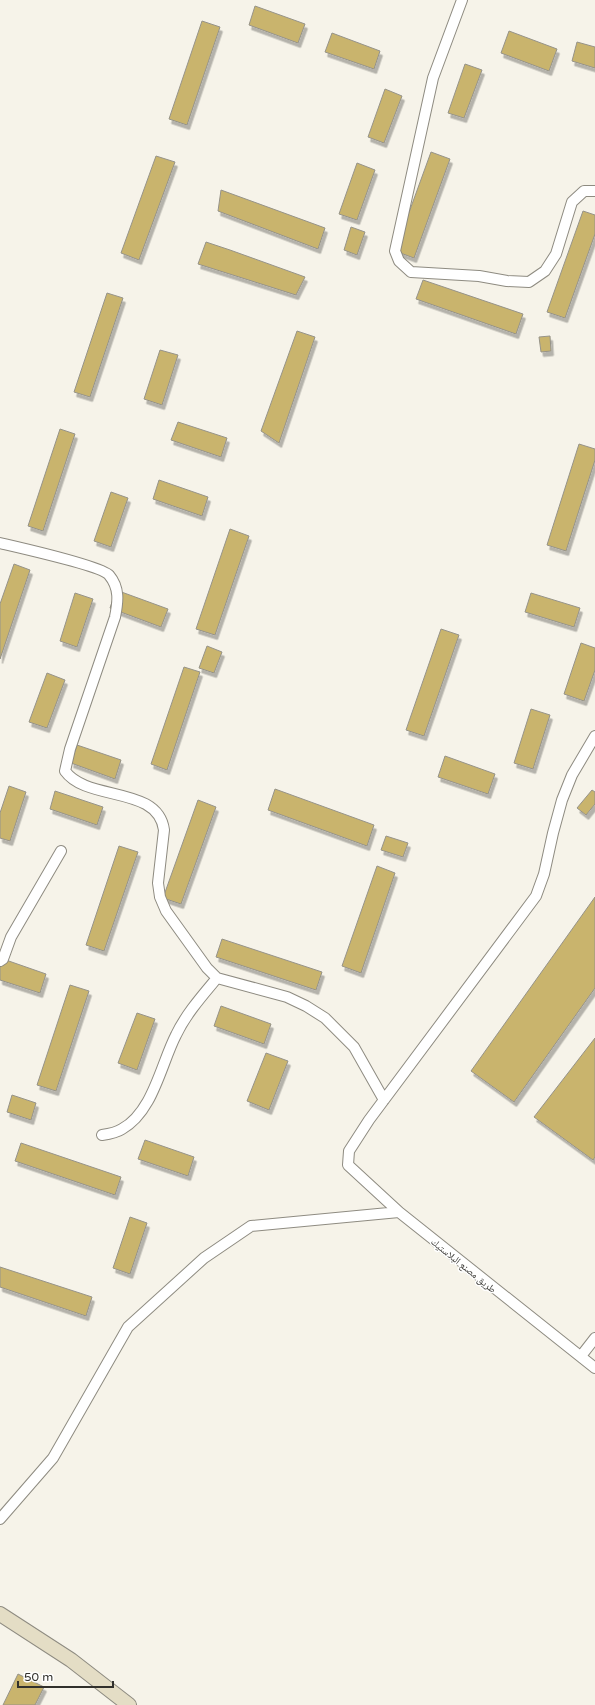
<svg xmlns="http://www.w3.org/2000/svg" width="595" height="1705" viewBox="0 0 595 1705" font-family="'Varela Round','Noto Naskh Arabic',sans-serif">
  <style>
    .building { fill: #c9b46d; stroke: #969389; filter: url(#shadow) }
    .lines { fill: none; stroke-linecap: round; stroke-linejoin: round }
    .street-casing { stroke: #8e8b81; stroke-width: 12 }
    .secondary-casing { stroke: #8e8b81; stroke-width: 16 }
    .street { stroke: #fff; stroke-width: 10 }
    .secondary { stroke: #e4ddc5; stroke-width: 14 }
    .labels { text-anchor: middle; stroke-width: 3; stroke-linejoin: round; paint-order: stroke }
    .street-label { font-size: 10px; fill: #31302c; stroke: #fff }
  </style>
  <defs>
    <filter id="shadow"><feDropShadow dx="2.5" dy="4.5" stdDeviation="0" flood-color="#0004"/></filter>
  </defs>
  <rect width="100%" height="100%" fill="#f6f3e9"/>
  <path class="building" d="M255,6L305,24L298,43L249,25Z
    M202,21L220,27L187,125L169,119Z
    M509,31L557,49L549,71L501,53Z
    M332,33L380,51L374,69L325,52Z
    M577,42L595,47V68L572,61Z
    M465,64L482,70L464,118L448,113Z
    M385,89L402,96L384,143L368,137Z
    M431,152L450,159L414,258L395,251Z
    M156,156L175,162L139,260L121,253Z
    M357,163L375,170L357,220L339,214Z
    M221,190L325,228L318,249L218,211Z
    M583,211L595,215V234L565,318L547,312Z
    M351,227L365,232L357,255L344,250Z
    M206,242L230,250L305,277L296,295L198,264Z
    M423,280L523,314L516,334L416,299Z
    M107,293L123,298L90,397L74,392Z
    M297,331L315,337L279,443L261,431Z
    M550,336L551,351L541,352L539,337Z
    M160,350L178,355L162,405L144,399Z
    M178,422L227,438L221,457L171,440Z
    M60,429L75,434L43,531L28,526Z
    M579,444L595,449V460L566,551L547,545Z
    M159,480L208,497L202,516L153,499Z
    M111,492L128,498L111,547L94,541Z
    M230,529L249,536L215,635L196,629Z
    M14,564L30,570L0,659V604Z
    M116,590L168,609L161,627L110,608Z
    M75,593L93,599L77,647L60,641Z
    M531,593L580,608L574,627L525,612Z
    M441,629L459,635L424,736L406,730Z
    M581,643L595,648V670L584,701L564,694Z
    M207,646L222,652L214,673L199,668Z
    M184,667L200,672L167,770L151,764Z
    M47,673L65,680L47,728L29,722Z
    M531,709L550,715L533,769L514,763Z
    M77,745L121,760L115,779L71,763Z
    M445,756L495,774L488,794L438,777Z
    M9,786L26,792L10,841L0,838V813Z
    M275,789L374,825L367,846L268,810Z
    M592,790L595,792V804L586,815L577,808Z
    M55,791L103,807L97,825L50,809Z
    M198,800L216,807L181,904L163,898Z
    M386,836L408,843L403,857L381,850Z
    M119,846L138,852L104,951L86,945Z
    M377,866L395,873L361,973L342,966Z
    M595,897V988L514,1102L471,1071Z
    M222,939L322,972L316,990L216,957Z
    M3,959L46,974L40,993L0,980V967Z
    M70,985L89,991L56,1091L37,1085Z
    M221,1006L271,1024L264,1044L214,1026Z
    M137,1013L155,1019L137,1070L118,1063Z
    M595,1038V1157L593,1160L534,1117Z
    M266,1053L288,1061L269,1110L247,1101Z
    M12,1095L36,1103L31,1120L7,1112Z
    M145,1140L194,1157L188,1176L138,1159Z
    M21,1143L121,1177L115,1195L15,1161Z
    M130,1217L147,1223L130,1274L113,1268Z
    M0,1267L92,1297L86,1316L0,1287Z
    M18,1674L44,1687L35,1705H3Z"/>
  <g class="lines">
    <defs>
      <path id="street" d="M462,0L433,78L395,251L399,261L411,272L479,276L507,281L529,282L545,271L556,254L572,202L584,191H595
        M0,543C17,547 102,566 109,575C120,588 118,602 115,617L70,749L65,771C87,802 158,785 164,830L158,883L160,897L166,911L207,968L217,978L287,997L306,1006L325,1018L354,1047L384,1100
        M595,736L572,775L562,800L553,833L544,874L536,896L369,1120L349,1151L348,1165L399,1212L595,1368
        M0,961L3,959L11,937L61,851
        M102,1135C109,1134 116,1133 122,1129C153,1112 161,1064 176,1035C186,1014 202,996 217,978
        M581,1356L595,1338
        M0,1519L53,1458L128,1327L204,1258L251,1226L399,1212"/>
      <path id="secondary" d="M0,1614L71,1660L129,1705"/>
    </defs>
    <use href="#street" class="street-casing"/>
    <use href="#secondary" class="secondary-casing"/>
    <use href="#street" class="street"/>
    <use href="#secondary" class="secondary"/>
  </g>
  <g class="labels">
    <g class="street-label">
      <text transform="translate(464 1265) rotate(39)" y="4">طريق مصنع البلاستيك</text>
    </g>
  </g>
  <path d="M18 1681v6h95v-6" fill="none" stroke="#31302c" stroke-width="2"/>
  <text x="24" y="1681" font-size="12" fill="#31302c" stroke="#ffffff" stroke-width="3" paint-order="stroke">50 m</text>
</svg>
